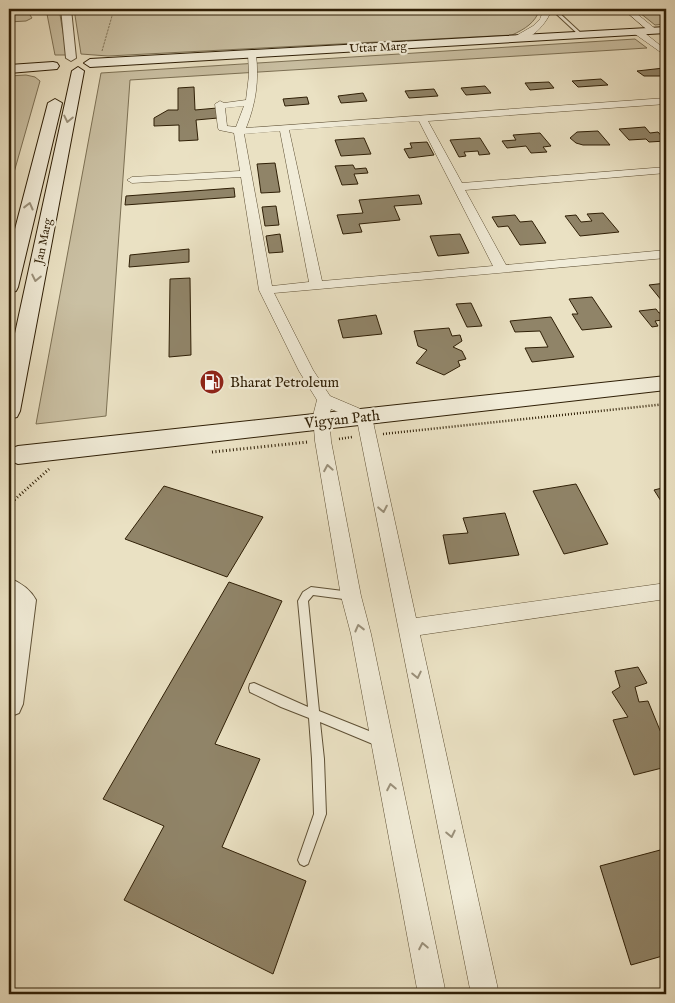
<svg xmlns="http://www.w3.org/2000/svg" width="675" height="1003" viewBox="0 0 675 1003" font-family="'IM FELL English',serif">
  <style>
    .green { fill: #cac0a3; stroke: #7c7054 }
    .building { fill: #908468; stroke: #2f1f06 }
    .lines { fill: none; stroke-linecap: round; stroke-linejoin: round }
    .service-casing { stroke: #5e5035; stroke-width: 2 }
    .minor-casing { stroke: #5e5035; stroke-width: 1 }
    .tertiary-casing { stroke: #5e5035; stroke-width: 2 }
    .secondary-casing { stroke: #2f1f06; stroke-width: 2 }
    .path-far2 { stroke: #2f1f06; stroke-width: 1; stroke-dasharray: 0.5 1; stroke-linecap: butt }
    .path-far1 { stroke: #2f1f06; stroke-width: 2.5; stroke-dasharray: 1 2; stroke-linecap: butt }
    .path { stroke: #2f1f06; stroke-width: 3; stroke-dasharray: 1 2.5; stroke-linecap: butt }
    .service { fill: #f1ecd8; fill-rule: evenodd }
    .minor { fill: #f1ecd8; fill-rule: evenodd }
    .tertiary { fill: #f1ecd8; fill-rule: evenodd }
    .secondary { fill: #f1ecd8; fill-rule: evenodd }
    .oneway { stroke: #9a907a }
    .labels { text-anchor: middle; stroke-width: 4.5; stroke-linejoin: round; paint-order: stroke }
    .far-street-label { font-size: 12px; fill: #2f1f06; stroke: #f1ecd8 }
    .poi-label { font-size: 15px; fill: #2f1f06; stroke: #f1ecd8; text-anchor: start }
    .street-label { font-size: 15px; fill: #2f1f06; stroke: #f1ecd8 }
  </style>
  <rect width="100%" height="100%" fill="#eae1c3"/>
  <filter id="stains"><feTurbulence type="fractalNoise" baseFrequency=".004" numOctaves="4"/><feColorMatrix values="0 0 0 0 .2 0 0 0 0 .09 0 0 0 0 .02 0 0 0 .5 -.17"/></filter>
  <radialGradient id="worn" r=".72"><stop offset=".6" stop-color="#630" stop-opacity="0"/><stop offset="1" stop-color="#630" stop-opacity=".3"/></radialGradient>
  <path class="green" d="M9,9H26L32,18L26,21L9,22Z
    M46,9H59L67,55H55Z
    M74,9H540C535,23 525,29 512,35L108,56L81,54Z
    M635,9H666V24L655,25Z
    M635,39L647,48L130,80L106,416L36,424L101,73Z
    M26,75L35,77L40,81L9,190V76Z"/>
  <path class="building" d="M664,68L666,76H644L637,71Z
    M601,79L608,85L578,87L572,81Z
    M549,82L554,88L530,90L525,83Z
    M485,86L491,93L466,95L461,88Z
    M194,87L195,110L217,108L218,118L196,120L198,140L179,141V125L154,126V118L168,110H178V88Z
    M434,89L438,96L409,98L405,91Z
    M363,93L367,101L341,103L338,96Z
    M307,97L309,104L285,106L283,99Z
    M645,127L650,133L658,132L666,141L649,142L646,139L629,140L619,129Z
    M598,131L610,145H583L576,143L570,138L577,132Z
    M540,133L551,146L543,147L547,152L531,153L526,146L507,148L502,141L516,140L513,135Z
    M364,138L371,154L341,156L335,140Z
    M480,138L490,154L479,155L478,151L464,152L466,156L459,157L450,140Z
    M427,142L434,155L409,158L404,149L412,148L410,143Z
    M275,163L280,192L261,193L257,164Z
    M353,165L355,169L366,168L368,173L354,174L358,184L342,185L335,166Z
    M234,188L235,197L125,205L126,196Z
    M419,195L422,204L394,206L400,220L359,224L362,232L343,234L337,215L363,213L359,200Z
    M276,206L279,225L265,226L262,207Z
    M603,213L619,232L580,236L565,216L576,215L581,222L592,221L587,214Z
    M515,215L520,222L532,221L546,243L520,245L508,226L498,227L492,217Z
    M280,234L283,252L269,253L266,236Z
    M460,234L469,253L438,256L430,236Z
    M189,249V262L129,267L130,255Z
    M190,278L191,355L169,357L170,279Z
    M666,283V306L649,285Z
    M592,297L612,327L582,330L572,314H578L569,299Z
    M471,303L482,326L467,327L456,304Z
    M656,309L659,313L664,312L666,314V324L662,320L655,321L658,326L652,327L639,311Z
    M376,315L382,334L343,338L338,320Z
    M551,317L574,357L532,362L525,348L548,347L540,331L515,332L510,321Z
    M449,328L452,336L460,335L462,341L453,347L462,351L466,359L458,361L460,366L444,375L416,363L427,350L418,346L414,331Z
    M576,484L608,544L564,554L533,491Z
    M164,486L263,517L227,577L125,539Z
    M666,487V509L654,490Z
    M505,513L519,555L449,564L443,535L468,533L463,518Z
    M229,582L282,601L215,744L260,759L222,847L306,881L273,974L124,900L164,826L103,799Z
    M638,667L647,683L635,687L639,702L648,701L666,745V767L634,775L613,720L628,717L612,692L620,687L615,671Z
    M664,849L666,856V955L631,965L600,866Z"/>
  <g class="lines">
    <defs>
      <path id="service" d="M551,9H555L582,34V36H580Z
        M311,587L351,592L354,593L356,596L354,599L351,600L313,595L308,601L319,711L384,737L386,741L384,745L380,747L320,722L324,759L326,814L308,864L304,866L300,864L298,860L314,814L312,759L309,718L281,707L250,692L249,688L250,684L254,683L308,707L298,601L303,592Z"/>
      <path id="minor" d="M544,9H552C547,23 531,42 514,41V37L533,26L540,19Z
        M623,9H631L658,31L651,33Z
        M635,30H641L666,50V56L635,34Z
        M252,51L256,54C259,81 256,103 246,128L666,98V104L428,121L462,183L666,167V173L465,190L506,265L666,250V258L274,293L313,370L330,396L370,413L372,417L416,618L666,583V599L420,635L499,994H471L357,420L331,409L329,416L331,441L361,596L371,634L446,994H418L351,634L341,596L315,441L313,416L317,400L299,371L259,290L241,177L132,183L127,180L132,177L240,171L234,133L219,130L218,128L215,104L220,101L224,103L246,100L249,75L248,54ZM244,106L236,127L227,126L225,108ZM419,121L493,266L322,281L289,130ZM280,131L309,282L272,286L244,134Z"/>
      <path id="tertiary" d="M61,9H71L76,58L71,61L66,58Z
        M9,578C21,583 30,589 36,600L23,704L19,713L9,717Z"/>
      <path id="secondary" d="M666,27V33L90,67L84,63L90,59Z
        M53,62L57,63L59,66L57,69L9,73V65Z
        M78,67L84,71L20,411L17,417L9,419V361L72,71Z
        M55,99L62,103L18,287L16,291L9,293V252L48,103Z
        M666,376V390L18,464L9,460L10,449L18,446Z"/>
    </defs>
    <use href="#service" class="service-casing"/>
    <use href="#minor" class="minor-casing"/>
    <use href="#tertiary" class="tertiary-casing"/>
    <use href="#secondary" class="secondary-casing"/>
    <path class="path-far2" d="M102,51L114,9"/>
    <path class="path-far1" d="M383,434L666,404
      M339,439L352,437"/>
    <path class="path" d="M212,452L308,442
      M9,523L12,502L49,469"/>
    <use href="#service" class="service"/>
    <use href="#minor" class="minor"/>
    <use href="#tertiary" class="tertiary"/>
    <use href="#secondary" class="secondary"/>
  </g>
  <defs><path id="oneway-chevron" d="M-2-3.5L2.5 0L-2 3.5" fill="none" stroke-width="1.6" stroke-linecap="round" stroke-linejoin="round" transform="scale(1.25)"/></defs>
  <g class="oneway">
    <use href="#oneway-chevron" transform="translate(68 119) rotate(102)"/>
    <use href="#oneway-chevron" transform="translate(29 206) rotate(-76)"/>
    <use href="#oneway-chevron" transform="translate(36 278) rotate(102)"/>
    <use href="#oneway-chevron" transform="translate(328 468) rotate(-100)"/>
    <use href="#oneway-chevron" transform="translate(383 509) rotate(79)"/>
    <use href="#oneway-chevron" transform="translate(359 628) rotate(-104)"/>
    <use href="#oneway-chevron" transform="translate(417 675) rotate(78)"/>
    <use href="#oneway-chevron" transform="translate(391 787) rotate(-101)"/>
    <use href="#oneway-chevron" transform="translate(451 834) rotate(78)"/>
    <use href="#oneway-chevron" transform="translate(423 946) rotate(-101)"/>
  </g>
  <defs>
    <symbol id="fuel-disc" viewBox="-11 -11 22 22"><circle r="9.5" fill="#8f2418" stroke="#f1ecd8"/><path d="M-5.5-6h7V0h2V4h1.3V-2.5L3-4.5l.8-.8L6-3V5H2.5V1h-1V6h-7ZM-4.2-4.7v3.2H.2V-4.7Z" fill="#fff"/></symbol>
  </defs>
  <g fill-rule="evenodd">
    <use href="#fuel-disc" x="198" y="368" width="28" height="28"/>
  </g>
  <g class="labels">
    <g class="far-street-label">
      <text transform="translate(378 47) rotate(-3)" y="4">Uttar Marg</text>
      <text transform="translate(43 241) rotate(-78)" y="4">Jan Marg</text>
    </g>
    <g class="poi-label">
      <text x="230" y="387">Bharat Petroleum</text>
    </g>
    <g class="street-label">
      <text transform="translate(342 419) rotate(-6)" y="5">Vigyan Path</text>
    </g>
  </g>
  <rect width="675" height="1003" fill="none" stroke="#eae1c3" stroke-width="30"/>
  <rect x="10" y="10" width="655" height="983" fill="none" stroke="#2f1f06" stroke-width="2.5"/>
  <rect x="15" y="15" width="645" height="973" fill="none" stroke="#2f1f06"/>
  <rect width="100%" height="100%" filter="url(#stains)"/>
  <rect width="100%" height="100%" fill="url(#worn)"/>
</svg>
